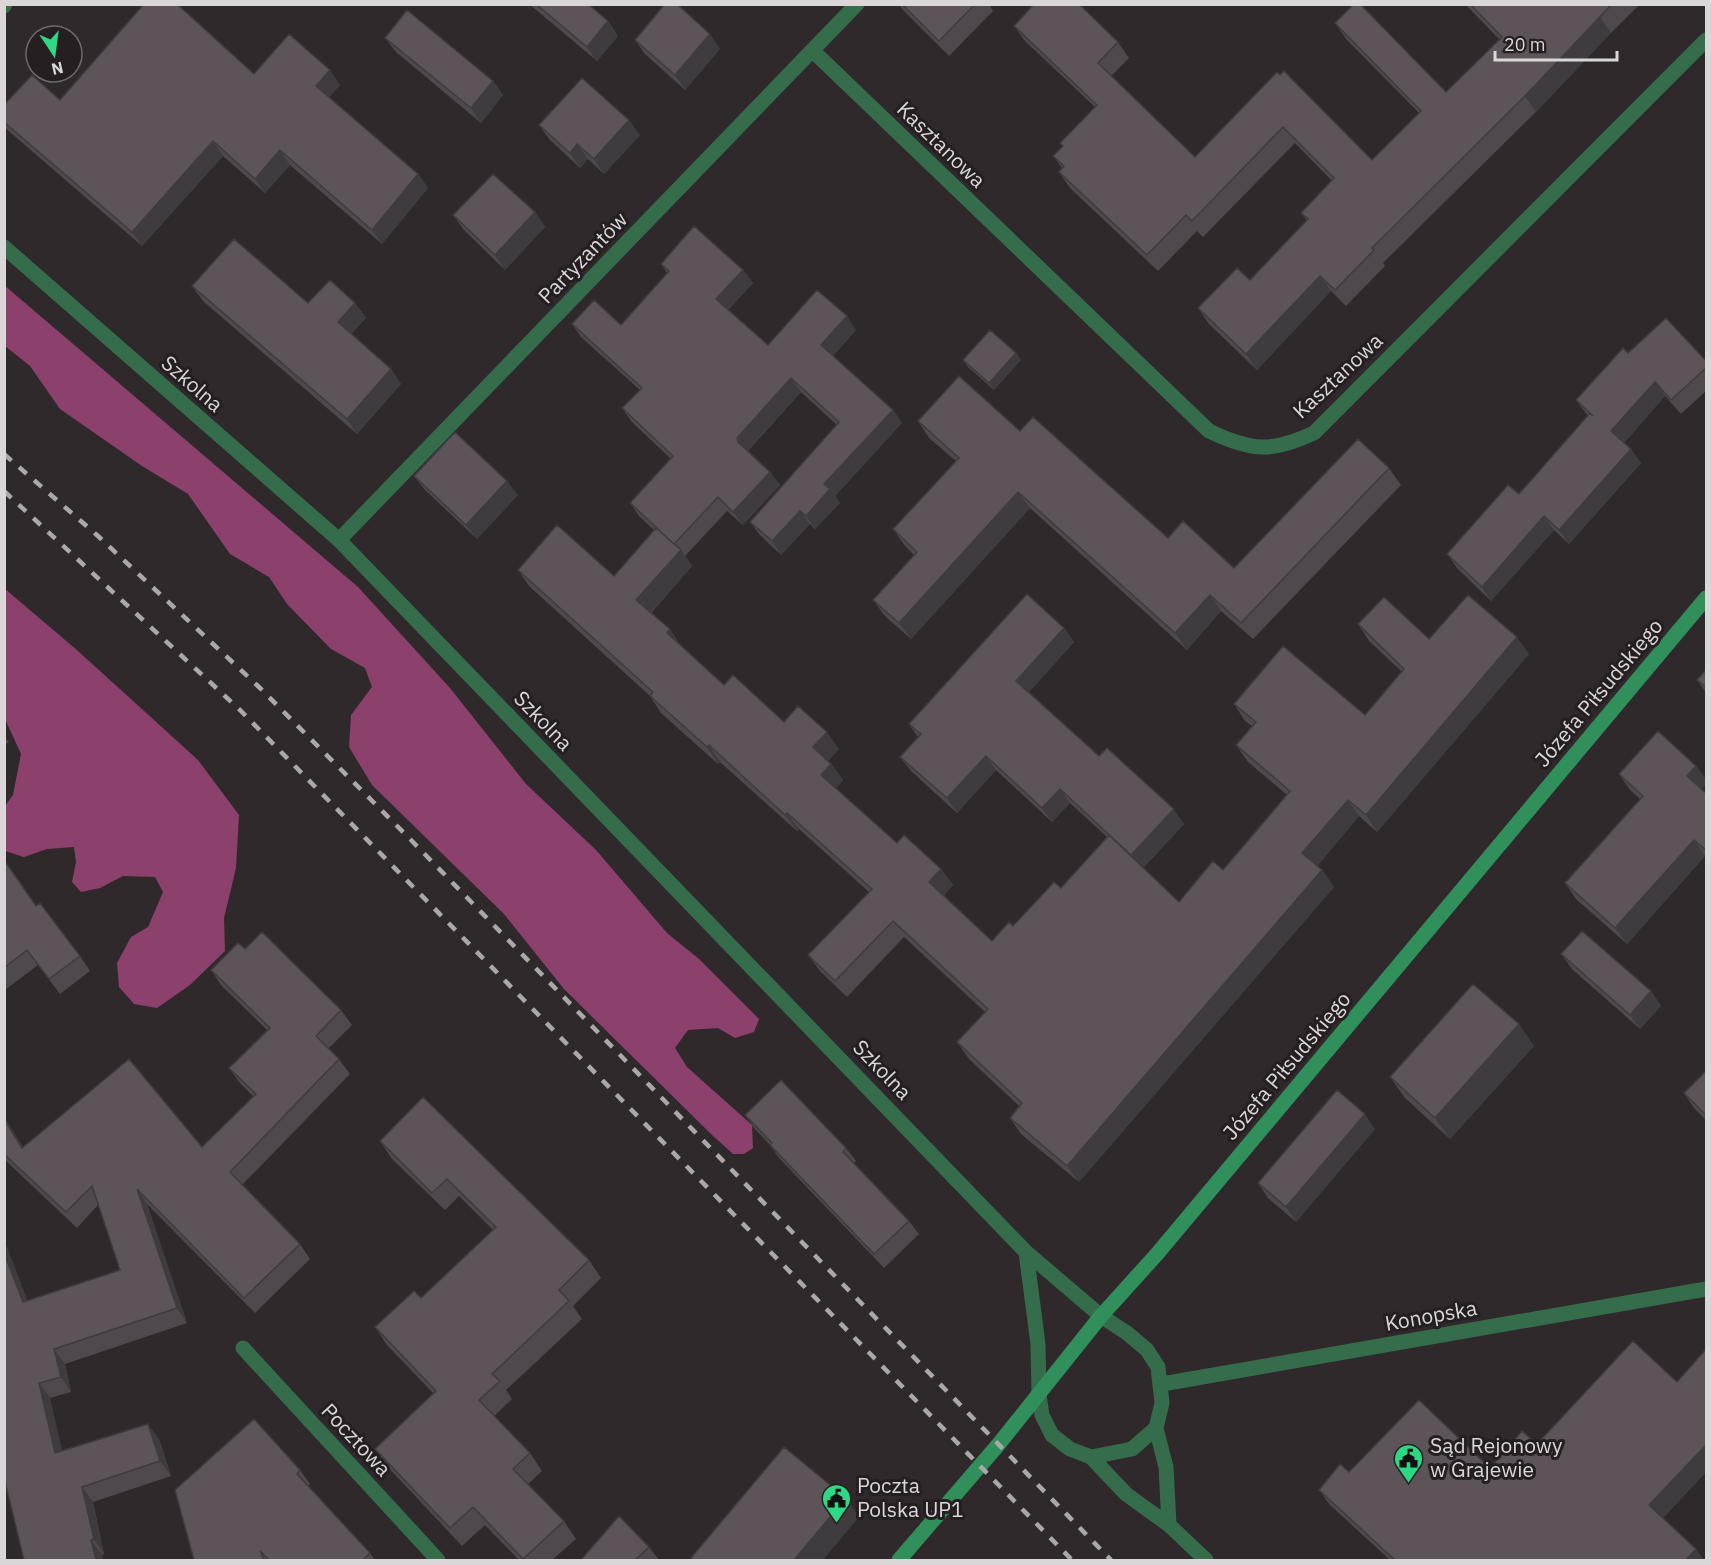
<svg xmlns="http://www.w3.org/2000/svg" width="1711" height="1565" viewBox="0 0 1711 1565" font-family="'IBM Plex Sans',sans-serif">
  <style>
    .forest { fill: #8c406c }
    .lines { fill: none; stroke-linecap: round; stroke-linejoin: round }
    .street { stroke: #356c4b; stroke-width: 15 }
    .secondary { stroke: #308f5b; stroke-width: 15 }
    .rail { stroke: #aca8aa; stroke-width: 4.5; stroke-dasharray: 10 10; stroke-linecap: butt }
    .wall { fill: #4f484c }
    .shaded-wall { fill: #403b3e }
    .building { fill: #5c5458; stroke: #403b3e; stroke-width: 1.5 }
    .labels { text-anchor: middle; stroke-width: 6; stroke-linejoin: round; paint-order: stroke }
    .street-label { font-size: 21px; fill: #dbd7d9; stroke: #261f22 }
    .poi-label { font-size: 21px; fill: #dbd7d9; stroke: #261f22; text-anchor: start }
  </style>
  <rect width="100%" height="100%" fill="#2f292c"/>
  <path class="forest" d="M4,285L358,587L450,688L526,784L596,850L667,933L699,959L759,1019L754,1032L735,1038L718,1028L688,1030L675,1048L687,1067L752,1125L753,1148L744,1154H733L712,1135L564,989L504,914L372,785L349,747L351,715L372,687L365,668L331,649L287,604L269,577L230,554L188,494L142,466L60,409L30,366L5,346Z
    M4,588L78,651L198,760L239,815L236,868L224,918L225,951L190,985L157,1008L134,1004L119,987L117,963L131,937L148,927L163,892L155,877L123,876L100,888L81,892L72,882L76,862L74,847L47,849L24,857L5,851V806L13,795L21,754L5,719Z"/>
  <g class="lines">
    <path class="street" d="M4,6L5,4
      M813,51L1209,431C1251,451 1271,453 1314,433L1706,40
      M4,247L339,540L1026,1252L1101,1316L1127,1333L1147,1350L1158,1367L1162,1403L1156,1428L1132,1449L1091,1457L1070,1449L1052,1435L1042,1415L1039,1395L1038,1344L1026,1252
      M339,540L857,4
      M243,1348L438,1560
      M1162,1384L1706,1289
      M1156,1428L1166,1467L1169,1525
      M1091,1457L1126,1494L1169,1525L1206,1560"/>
    <path class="secondary" d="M899,1560L998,1445L1101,1316L1157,1254L1706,598"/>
    <path class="rail" d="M4,454L98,536L260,688L411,840L1111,1560
      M4,491L240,710L1072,1560"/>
  </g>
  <path class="wall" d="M529,4H588L608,21L618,36L597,61Z
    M899,4H989L993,11L949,56L902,9Z
    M1465,4H1640L1611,33L1536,112L1383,263L1385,266L1346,306L1331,291L1257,370L1209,324L1198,308L1250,280L1307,221L1301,213L1332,181L1295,143L1203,237L1197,231L1158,271L1070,188L1059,172L1062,168L1053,156L1063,146L1060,143L1095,107L1025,41L1014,26L1118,42L1129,58L1111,76L1195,157L1277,72L1372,160L1419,113L1346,39L1335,23L1446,92L1500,40Z
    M385,38L493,81L503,95L481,123L396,52Z
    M635,40L720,49L685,90L645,54Z
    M254,74L340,85L329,97L418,174L428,188L382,244L290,165L265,193L223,156L142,246L4,127V105L60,100Z
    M539,125L640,135L604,174L588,159L580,168L550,140Z
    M535,212L545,227L505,270L464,230L453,215Z
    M661,264L743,270L753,283L728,310L768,345L856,330L833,356L893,410L902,423L835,496L840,503L815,529L810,524L781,555L760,535L750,522L837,425L801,392L748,451L770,472L780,485L743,525L727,511L685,556L692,566L651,613L681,645L724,685L784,722L839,749L828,761L831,764L843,780L836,788L897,843L941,869L953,885L944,895L992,941L1013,926L1061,888L1107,837L1070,803L1052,822L996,770L957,813L911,771L900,757L918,737L909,724L1064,628L1074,642L1029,692L1099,756L1184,824L1143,868L1179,902L1223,870L1287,795L1248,762L1236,745L1252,726L1245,721L1234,704L1365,715L1402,672L1369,641L1358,624L1429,639L1529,654L1377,832L1359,816L1317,866L1322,870L1334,887L1079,1182L1021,1134L1010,1118L1019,1106L969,1059L957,1042L985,1012L904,937L847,997L820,971L808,955L869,892L799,829L797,831L720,762L718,764L661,713L650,696L529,586L518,570L614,576L654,530L639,516L630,503L671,459L632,422L622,408L640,390L581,337L572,324L621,325L667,273Z
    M192,286L308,303H355L366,318L351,334L391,369L401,384L357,434L203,301Z
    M1016,353L1021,360L994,390L968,367L963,360Z
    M1628,353L1707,362V390L1681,414L1665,396L1624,443L1641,463L1569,544L1554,530L1491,601L1457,568L1447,554L1519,494L1588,416L1576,400Z
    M918,421L1020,431L1168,538L1234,568L1389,468L1401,485L1253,639L1221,611L1187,650L1030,508L911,639L885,616L873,600L914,555L905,546L893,529L956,461L929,438Z
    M414,476L518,495L477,539L425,490Z
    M1707,669V694L1697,680Z
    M4,737L9,742L4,745Z
    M1696,766L1707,781V784L1701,789L1707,794V857L1705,856L1627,944L1576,899L1565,883L1640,799L1630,790L1619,774Z
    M4,860L36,906L80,956L90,971L60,994L38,965L5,990L4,989Z
    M245,949L341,1010L352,1025L328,1049L339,1059L350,1074L242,1185L300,1244L310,1259L255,1313L147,1204L187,1323L65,1364L71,1392L50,1398L62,1451L159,1439L171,1476L93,1502L104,1554L102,1555L103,1560H24L27,1301L120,1270L98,1205L77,1228L4,1159V1117L23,1147H202L253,1096L240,1083L229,1068L267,1030L221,985L211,970Z
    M1561,954L1651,991L1661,1006L1640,1029L1572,969Z
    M1534,1046L1450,1139L1405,1098L1390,1077Z
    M1707,1070V1121L1694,1108L1684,1093Z
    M745,1115L846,1148L856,1161L854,1163L909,1221L919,1234L884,1268L779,1158L770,1145L754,1128Z
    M1375,1129L1296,1222L1268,1198L1258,1183Z
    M380,1141L589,1260L601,1278L573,1306L582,1319L506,1390L512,1399L494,1416L530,1453L542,1471L528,1484L564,1521L576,1539L552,1560H519L485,1525L462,1546L387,1466L375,1449L433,1393L387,1345L375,1327L421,1298L493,1230L459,1196L445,1210L392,1159Z
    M1707,1348V1471L1663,1518L1704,1560H1390L1330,1505L1319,1490L1349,1472L1490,1468L1537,1444L1677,1382Z
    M300,1470L310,1484L308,1486L370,1553L375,1560H194Z
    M649,1547L659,1560H581Z"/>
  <path class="shaded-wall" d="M1600,17L1611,33L1536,112L1525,96Z
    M608,21L618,36L597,61L587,47Z
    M710,34L720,49L685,90L675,75Z
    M330,70L340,85L326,101L316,86Z
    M493,81L503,95L481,123L471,108Z
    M629,120L640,135L604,174L594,159Z
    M213,141L223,156L142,246L132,232Z
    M577,144L588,159L580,168L570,153Z
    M280,150L290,165L265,193L255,179Z
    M418,174L428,188L382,244L372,230Z
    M535,212L545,227L505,270L495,255Z
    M743,270L753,283L726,313L716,299Z
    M1320,276L1331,291L1257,370L1246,354Z
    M355,303L366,318L348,337L338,322Z
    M847,316L856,330L830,359L821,345Z
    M1016,353L1021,360L994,390L989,383Z
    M391,369L401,384L357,434L347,419Z
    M791,378L801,392L747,451L738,442L737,438Z
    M1655,382L1665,396L1621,446L1611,431Z
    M893,410L902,423L835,496L840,503L815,529L806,516L824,484Z
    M1631,449L1641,463L1569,544L1559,530Z
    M770,472L780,485L743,525L733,512Z
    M507,481L518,495L477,539L466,525Z
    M1018,492L1030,508L911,639L899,623Z
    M800,511L810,524L781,555L772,541Z
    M1544,516L1554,530L1491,601L1482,587Z
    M681,550L692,566L647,616L636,600Z
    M1210,595L1221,611L1187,650L1175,633Z
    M1064,628L1074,642L1026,695L1016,681Z
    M670,629L681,646L667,633Z
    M1517,637L1529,654L1377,832L1366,815Z
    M827,732L839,749L824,764L813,747Z
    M709,745L720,762L718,764L707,747Z
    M986,756L996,770L957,813L947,798Z
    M831,764L843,780L833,792L821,775Z
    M1696,766L1707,781V784L1698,793L1687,776Z
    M1060,789L1070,803L1052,822L1042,808Z
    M1348,800L1359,816L1314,870L1302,853Z
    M1174,809L1184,824L1141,869L1131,855Z
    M787,813L799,829L797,831L785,815Z
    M1694,840L1705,856L1627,944L1615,928Z
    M941,869L953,885L941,898L929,882Z
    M1322,870L1334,887L1079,1182L1067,1166Z
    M1651,991L1661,1006L1640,1029L1630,1015Z
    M1519,1024L1534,1046L1450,1139L1435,1118Z
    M1365,1114L1375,1129L1296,1222L1286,1207Z
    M4,1117L33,1163L4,1119Z
    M137,1189L147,1204L187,1323L177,1308Z
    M4,1239L34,1317L23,1302L4,1253Z
    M54,1349L65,1364L71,1392L61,1377Z
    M39,1383L50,1398L66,1468L55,1453Z
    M148,1424L159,1439L171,1476L160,1461Z
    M1707,1444V1471L1660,1521L1649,1505Z
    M82,1487L93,1502L104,1554L94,1539Z
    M846,1498L859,1517L823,1560H794Z
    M91,1540L102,1555L103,1560H96Z
    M1696,1549L1704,1560H1686Z"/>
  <path class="building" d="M144,4H177L254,74L289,34L330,70L316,86L418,174L372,230L280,150L255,179L213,141L132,232L4,122V105L32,75L60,100Z
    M536,4H588L608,21L587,47Z
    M665,4H677L710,34L675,75L635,40Z
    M902,4H975L939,41Z
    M1034,4H1079L1118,42L1098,63L1195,157L1277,72L1280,75L1284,71L1372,160L1421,111L1335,23L1354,4H1360L1446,92L1502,37L1470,4H1612L1525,96L1372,248L1374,250L1335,290L1320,276L1246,354L1198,308L1237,268L1250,280L1308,219L1301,213L1334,178L1283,127L1192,221L1186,215L1147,255L1059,172L1064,166L1053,156L1063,146L1060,143L1097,105L1014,26Z
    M407,10L493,81L471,108L385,38Z
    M582,78L629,120L594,159L577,144L570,153L539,125Z
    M493,174L535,212L495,255L453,215Z
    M694,226L743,270L716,299L768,345L817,290L847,316L821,345L893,410L824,484L830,489L806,516L800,511L772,541L750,522L839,422L791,378L737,438L738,442L770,472L733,512L718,497L674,544L630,503L673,456L622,408L642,388L572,324L594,300L621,325L669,271L661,264Z
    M234,239L308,303L330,280L355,303L338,322L391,369L347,419L192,286Z
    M1666,318L1707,362V367L1671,400L1655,382L1611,431L1631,449L1559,530L1544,516L1482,587L1447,554L1508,485L1519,494L1590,413L1593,416L1576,400L1623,348L1628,353Z
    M990,330L1016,353L989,383L963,360Z
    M959,376L1020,431L1033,417L1168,538L1183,521L1234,568L1358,439L1389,468L1241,623L1210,595L1175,633L1018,492L899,623L873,600L917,552L893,529L959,458L918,421Z
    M455,432L507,481L466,525L414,476Z
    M557,525L614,576L656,528L681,550L636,600L670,629L667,633L724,685L733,675L784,722L798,706L827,732L813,747L831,764L821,775L897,843L904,835L941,869L929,882L992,941L1009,922L1013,926L1054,882L1061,888L1109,835L1179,902L1213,861L1223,870L1290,791L1236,745L1256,722L1234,704L1283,646L1365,715L1404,669L1358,624L1384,597L1429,639L1468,595L1517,637L1366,815L1348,800L1302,853L1322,870L1067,1166L1010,1118L1022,1103L957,1042L988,1009L893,921L835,981L808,955L872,889L787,813L785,815L709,745L707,747L650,696L653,692L518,570Z
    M1027,594L1064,628L1016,681L1099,756L1107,748L1174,809L1131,855L1060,789L1042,808L986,756L947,798L900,757L921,734L909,724Z
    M1707,669V688L1697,680Z
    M1658,731L1696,766L1687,776L1707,794V851L1694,840L1615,928L1565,883L1643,796L1619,774Z
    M4,860L36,906L40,903L80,956L49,979L27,950L4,968Z
    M1582,931L1651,991L1630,1015L1561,954Z
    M262,932L341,1010L316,1036L339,1059L230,1172L300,1244L244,1298L137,1189L177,1308L54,1349L61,1377L39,1383L55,1453L148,1424L160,1461L82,1487L94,1539L91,1540L96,1560H24L4,1477V1253L23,1302L120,1270L92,1186L66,1212L4,1154V1119L22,1148L129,1059L202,1147L256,1094L229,1068L270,1028L211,970L238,943L245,949Z
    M1473,984L1519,1024L1435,1118L1390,1077Z
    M1707,1070V1116L1684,1093Z
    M781,1080L846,1148L843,1152L909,1221L874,1254L770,1145L772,1143L745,1115Z
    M1337,1090L1365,1114L1286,1207L1258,1183Z
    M423,1097L589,1260L559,1290L569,1301L492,1374L500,1381L479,1400L530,1453L513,1469L564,1521L523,1559L473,1507L450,1528L375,1449L436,1391L375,1327L414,1291L421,1298L496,1227L447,1179L432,1193L380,1141Z
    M1633,1341L1677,1382L1707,1348V1444L1649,1505L1696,1549L1686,1560H1395L1319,1490L1340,1464L1349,1472L1419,1400L1490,1468L1522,1431L1537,1444Z
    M254,1419L300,1470L297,1474L370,1553L364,1559L365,1560H269L260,1551L264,1560H194L175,1490Z
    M784,1447L846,1498L794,1560H693L691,1558Z
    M619,1516L649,1547L635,1560H581Z"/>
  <defs>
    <symbol id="civic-pin" viewBox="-11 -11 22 30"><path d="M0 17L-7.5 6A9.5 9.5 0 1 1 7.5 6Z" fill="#2dd884" stroke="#261f22"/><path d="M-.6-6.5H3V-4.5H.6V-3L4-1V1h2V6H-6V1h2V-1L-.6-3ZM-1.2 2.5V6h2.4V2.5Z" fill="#111"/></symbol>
  </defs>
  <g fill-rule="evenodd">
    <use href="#civic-pin" x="1392" y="1442" width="33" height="45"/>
    <use href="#civic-pin" x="820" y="1482" width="33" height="45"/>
  </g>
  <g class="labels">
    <g class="street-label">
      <text transform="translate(941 145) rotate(44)" y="7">Kasztanowa</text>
      <text transform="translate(583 258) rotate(-46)" y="7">Partyzantów</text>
      <text transform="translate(1338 376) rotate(-43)" y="7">Kasztanowa</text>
      <text transform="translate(192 384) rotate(41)" y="7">Szkolna</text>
      <text transform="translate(1599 693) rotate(-50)" y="7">Józefa Piłsudskiego</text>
      <text transform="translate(543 721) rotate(46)" y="7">Szkolna</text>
      <text transform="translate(1287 1066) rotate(-50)" y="7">Józefa Piłsudskiego</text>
      <text transform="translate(882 1070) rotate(46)" y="7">Szkolna</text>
      <text transform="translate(1431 1316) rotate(-10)" y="7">Konopska</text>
      <text transform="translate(356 1440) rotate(47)" y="7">Pocztowa</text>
    </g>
    <g class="poi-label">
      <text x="1430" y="1453">Sąd Rejonowy<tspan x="1430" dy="24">w Grajewie</tspan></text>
      <text x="857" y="1493">Poczta<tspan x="857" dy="24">Polska UP1</tspan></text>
    </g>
  </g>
  <rect width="1711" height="1565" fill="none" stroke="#dbd7d9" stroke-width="12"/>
  <g transform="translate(54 54) rotate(167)"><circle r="28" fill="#261f22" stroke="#6e696b" stroke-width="1.5"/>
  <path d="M0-4.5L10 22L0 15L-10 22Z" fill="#2dd884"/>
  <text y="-9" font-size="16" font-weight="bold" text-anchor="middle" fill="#dbd7d9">N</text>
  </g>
  <path d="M1495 51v9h122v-9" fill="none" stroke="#dbd7d9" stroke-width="3"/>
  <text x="1504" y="51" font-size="18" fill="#dbd7d9" stroke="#261f22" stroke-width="4.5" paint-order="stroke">20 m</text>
</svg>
